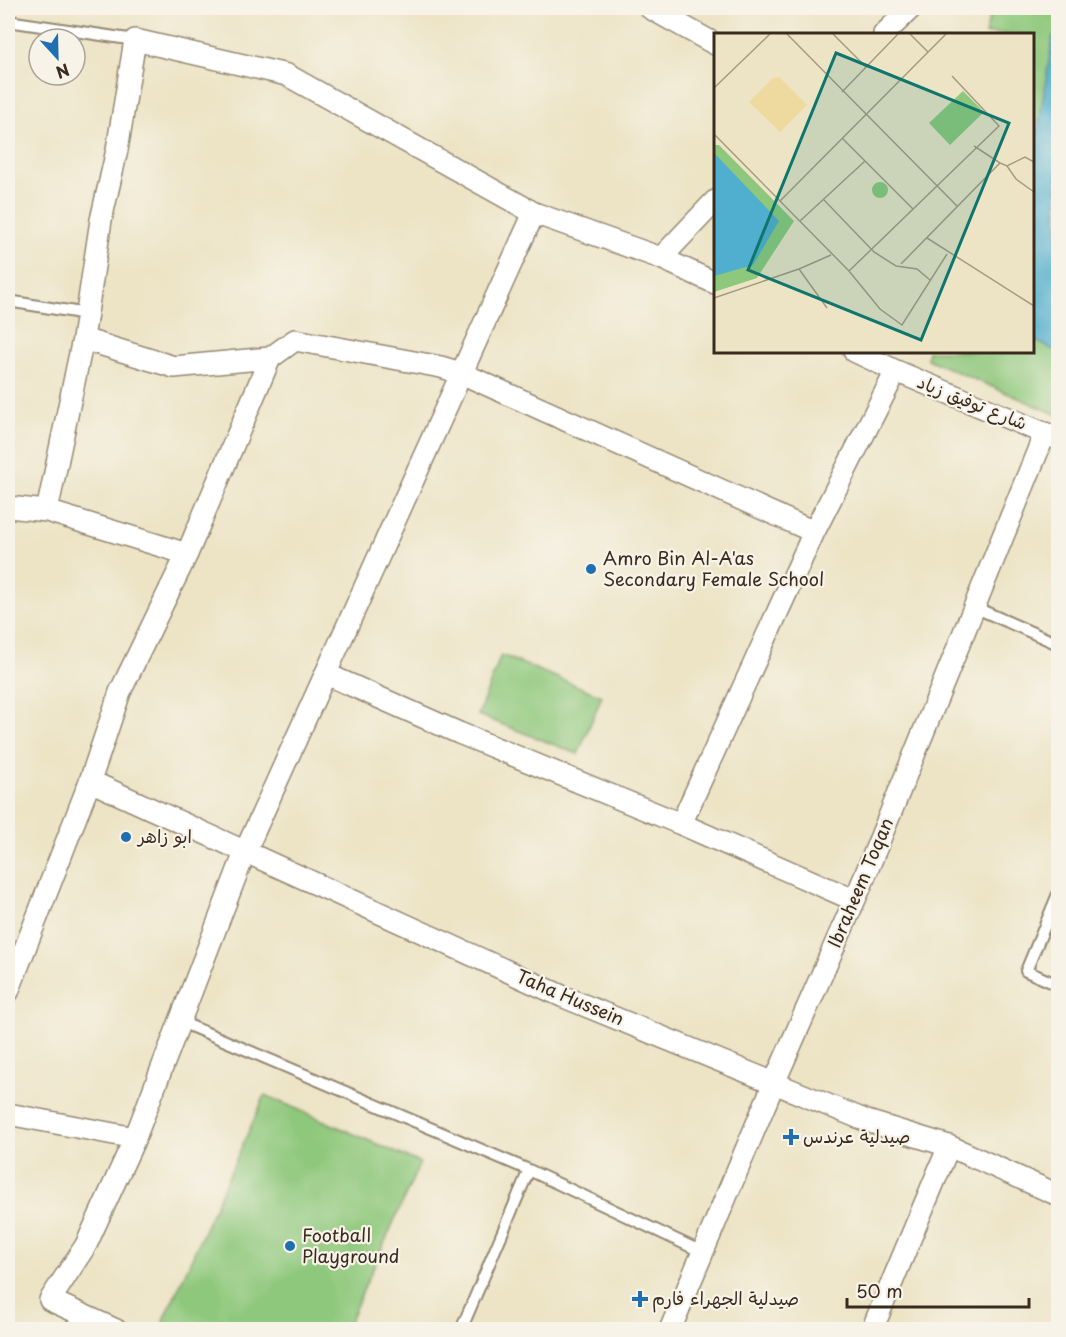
<svg xmlns="http://www.w3.org/2000/svg" width="1066" height="1337" viewBox="0 0 1066 1337" font-family="'Playpen Sans','Playpen Sans Arabic',sans-serif">
  <style>
    .green { fill: #8ec87c; stroke: #64794d; stroke-width: 1.5 }
    .water { fill: #50aece; stroke: #466c76; stroke-width: 1.5 }
    .lines { fill: none; stroke-linecap: round; stroke-linejoin: round }
    .service-casing { stroke: #948772; stroke-width: 14 }
    .minor-casing { stroke: #948772; stroke-width: 24 }
    .service { stroke: #fff; stroke-width: 10 }
    .minor { stroke: #fff; stroke-width: 21 }
    .poi-dot { fill: #1f6fb2; stroke: #f7f3e8; stroke-width: 2 }
    .labels { text-anchor: middle; stroke-width: 4.5; stroke-linejoin: round; paint-order: stroke }
    .street-label { font-size: 18px; fill: #3b2a1e; stroke: #f7f3e8 }
    .poi-label { font-size: 18px; fill: #3b2a1e; stroke: #f7f3e8; text-anchor: start }
    .inset-road { fill: none; stroke: #a69a83; stroke-width: 1.5 }
    .view { fill: #0f766e; fill-opacity: 0.15; stroke: #0f766e; stroke-width: 3 }
    .inset-edge { fill: none; stroke: #3b2a1e; stroke-width: 3 }
  </style>
  <rect width="100%" height="100%" fill="#f7f3e8"/>
  <filter id="ink" filterUnits="userSpaceOnUse"><feTurbulence type="fractalNoise" baseFrequency=".0167" numOctaves="2"/><feDisplacementMap in="SourceGraphic" scale="12" xChannelSelector="R" yChannelSelector="G"/><feConvolveMatrix kernelMatrix="1 2 1 2 8 2 1 2 1" color-interpolation-filters="sRGB"/></filter>
  <filter id="wash" filterUnits="userSpaceOnUse"><feTurbulence type="fractalNoise" baseFrequency=".008" numOctaves="4" result="noise"/><feDisplacementMap in="SourceGraphic" scale="24" xChannelSelector="R" yChannelSelector="G"/><feGaussianBlur stdDeviation="1.35" result="paint"/><feColorMatrix in="noise" values="0 0 0 0 0 0 0 0 0 0 0 0 0 0 0 0 0 1.4 0 .05"/><feComposite in="paint" operator="in"/></filter>
  <g filter="url(#wash)">
    <rect width="100%" height="100%" fill="#ede4c6"/>
    <path class="green" d="M992,8H1058V415L927,359L928,351H1032V34H985Z
      M501,655L602,696L578,754L478,715Z
      M265,1095L420,1163L346,1329H160Z"/>
    <path class="water" d="M1058,31V352L1032,339V167L1053,36Z"/>
  </g>
  <g filter="url(#ink)">
    <g class="lines">
      <defs>
        <path id="service" d="M8,21L135,40
          M8,301L87,314
          M974,607L1058,644
          M1058,894L1026,971L1058,985
          M181,1022L529,1170L702,1252
          M461,1330L529,1170"/>
        <path id="minor" d="M650,8L715,44
          M884,34L911,8
          M661,258L715,201
          M83,339L174,367L270,358L295,340L441,367L461,373L814,532
          M854,351L896,371L1058,439
          M8,507L47,511L187,554
          M47,511L83,339L101,220L117,150L135,40L287,75L534,213L661,258L715,283
          M326,674L459,733L681,824L854,900
          M90,781L564,997L867,1121L949,1146L1058,1195
          M681,824L814,532L896,371
          M8,992L90,781L120,692L187,554L270,358
          M8,1114L135,1138
          M116,1330L50,1300L86,1245L135,1138L245,852L534,213
          M670,1330L774,1083L860,888L1045,433
          M872,1330L949,1146"/>
      </defs>
      <use href="#service" class="service-casing"/>
      <use href="#minor" class="minor-casing"/>
      <use href="#service" class="service"/>
      <use href="#minor" class="minor"/>
    </g>
  </g>
  <g class="poi-dot">
    <circle cx="591" cy="569" r="6"/>
    <circle cx="126" cy="837" r="6"/>
    <path d="M788 1128h6v6h6v6h-6v6h-6v-6h-6v-6h6z"/>
    <circle cx="290" cy="1246" r="6"/>
    <path d="M637 1290h6v6h6v6h-6v6h-6v-6h-6v-6h6z"/>
  </g>
  <g class="labels">
    <g class="street-label">
      <text transform="translate(972 403) rotate(22)" y="6">شارع توفيق زياد</text>
      <text transform="translate(861 883) rotate(-67)" y="6">Ibraheem Toqan</text>
      <text transform="translate(570 998) rotate(23)" y="6">Taha Hussein</text>
    </g>
    <g class="poi-label">
      <text x="603" y="565">Amro Bin Al-A'as<tspan x="603" dy="21">Secondary Female School</tspan></text>
      <text x="138" y="843">ابو زاهر</text>
      <text x="803" y="1143">صيدلية عرندس</text>
      <text x="302" y="1242">Football<tspan x="302" dy="21">Playground</tspan></text>
      <text x="652" y="1305">صيدلية الجهراء فارم</text>
    </g>
  </g>
  <g transform="translate(714 33)">
    <rect width="320" height="320" fill="#ede4c6"/>
    <path d="M249,58L270,79L236,112L215,90ZM0,112H5L80,188L43,245L0,259ZM158 157a8 8 0 1 1 16 0a8 8 0 1 1-16 0Z" fill="#8ec87c"/>
    <path d="M65,44L93,72L66,99L35,69L59,45Z" fill="#eeda9e"/>
    <path d="M1,121L65,188L39,232L0,243Z" fill="#50aece"/>
    <path class="inset-road" d="M73,1L244,174M119,1L152,34M196,1L214,19M0,55L56,1M128,59L184,1M0,101L135,238L166,276L188,292L233,221M128,105L199,176M260,113L286,130M293,133L302,146L320,159M110,167L160,219L182,233L203,236L216,247M66,168L232,1M86,188L151,128M213,205L320,273M187,231L286,130L293,133L311,124L320,129M85,236L117,222M135,238L285,93L238,43M0,265L85,236L113,275"/>
    <path class="view" d="M122,20L295,90L207,307L34,237Z"/>
    <rect width="320" height="320" class="inset-edge"/>
  </g>
  <rect width="1066" height="1337" fill="none" stroke="#f7f3e8" stroke-width="30"/>
  <g transform="translate(57 57) rotate(158)"><circle r="28" fill="#f7f3e8" stroke="#aca397" stroke-width="1.5"/>
  <path d="M0-4.5L10 22L0 15L-10 22Z" fill="#1f6fb2"/>
  <text y="-9" font-size="16" font-weight="bold" text-anchor="middle" fill="#3b2a1e">N</text>
  </g>
  <path d="M847 1298v9h182v-9" fill="none" stroke="#3b2a1e" stroke-width="3"/>
  <text x="856" y="1298" font-size="18" fill="#3b2a1e" stroke="#f7f3e8" stroke-width="4.5" paint-order="stroke">50 m</text>
</svg>
